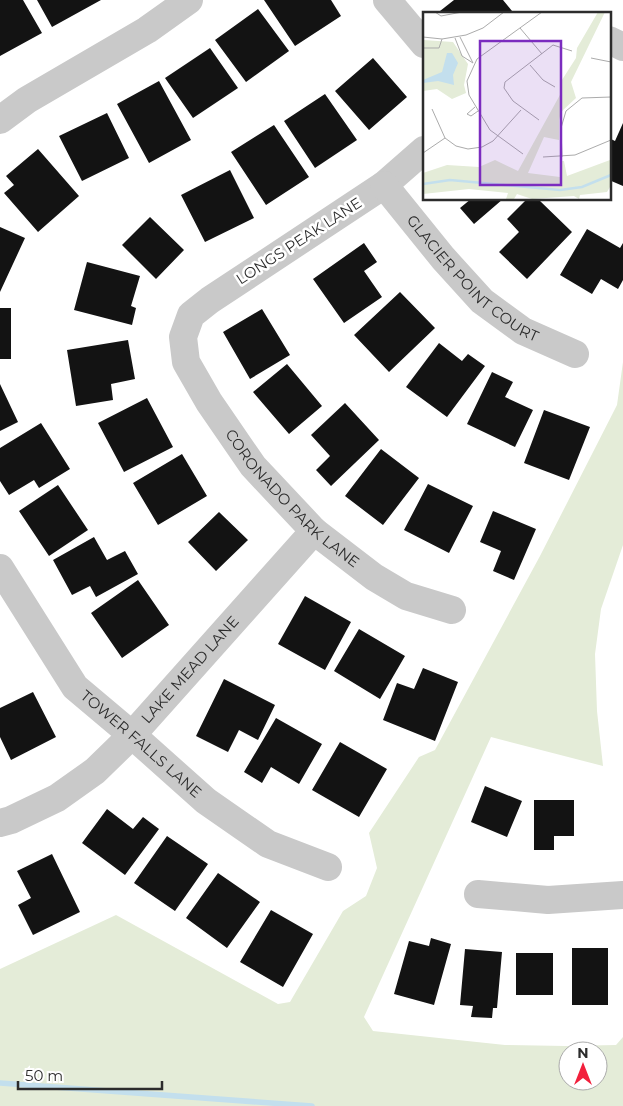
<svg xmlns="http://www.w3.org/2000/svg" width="623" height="1106" viewBox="0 0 623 1106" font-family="Montserrat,sans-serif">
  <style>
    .green { fill: #e4ecd8; fill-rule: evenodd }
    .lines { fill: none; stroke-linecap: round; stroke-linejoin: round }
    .stream { stroke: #c3dfed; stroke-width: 5.5 }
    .building { fill: #131313 }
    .minor { stroke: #c9c9c9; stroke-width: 28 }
    .labels { text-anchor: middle; stroke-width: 5; stroke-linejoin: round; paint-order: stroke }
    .street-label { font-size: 15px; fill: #2c2c2c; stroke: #fff }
    .inset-river { fill: none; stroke: #c3dfed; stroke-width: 2.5 }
    .inset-road { fill: none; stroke: #ababab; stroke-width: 1 }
    .view { fill: #7b2cbf; fill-opacity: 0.15; stroke: #7b2cbf; stroke-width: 2.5 }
    .inset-edge { fill: none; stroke: #2c2c2c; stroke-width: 2.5 }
  </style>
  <rect width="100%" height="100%" fill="#fff"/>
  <path class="green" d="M623,362V545L601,609L595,654L597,711L603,766L491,737L364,1017L373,1031L505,1045L566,1046L616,1045L623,1037V1106H0V969L116,915L278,1004L290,1002L343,911L366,896L377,868L369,833L419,757L435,750L540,556L617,405ZM568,1051H598V1081H568Z"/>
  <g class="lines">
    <path class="stream" d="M0,1083L312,1106"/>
  </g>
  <path class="building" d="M0,0H23L42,33L0,56Z
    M37,0H101L52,27Z
    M264,0H331L341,16L295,46Z
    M454,0H503L512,11L508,14H443L440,11Z
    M258,9L289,51L246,82L215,40Z
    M210,48L238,88L193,118L165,78Z
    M373,58L407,97L369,130L335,91Z
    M159,81L191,140L149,163L117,104Z
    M325,94L357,140L315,168L284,121Z
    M107,113L129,158L82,181L59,136Z
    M623,123V186L609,180V138L615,141Z
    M274,125L309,177L266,205L231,152Z
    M38,149L79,196L38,232L4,193L14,185L6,176Z
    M230,170L254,218L205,242L181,195Z
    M471,199H503L474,224L460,208Z
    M527,199H538L572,232L527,279L499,252L519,232L507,219Z
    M150,217L184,250L156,279L122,245Z
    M0,227L25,238L0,292Z
    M587,229L620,248L623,243V280L618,289L601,279L592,294L560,275Z
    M364,243L377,262L364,271L382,297L344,323L313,279Z
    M87,262L140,276L131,306L136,308L132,325L74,310Z
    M400,292L435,328L389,372L354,335Z
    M0,308H11V359H0Z
    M262,309L290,355L250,379L223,332Z
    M128,340L135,379L111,384L113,400L76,406L67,350Z
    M439,343L462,361L468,354L485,366L447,417L406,387Z
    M287,364L322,406L289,434L253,392Z
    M492,372L513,382L505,397L533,410L515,447L467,424Z
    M0,384L18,422L0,431Z
    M147,398L173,447L124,472L98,423Z
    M345,403L379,440L331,486L316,470L330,456L311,435Z
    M544,410L590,427L569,480L524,463Z
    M41,423L70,469L39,488L34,480L9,495L0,481V448Z
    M381,449L419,478L383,525L345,496Z
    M182,454L207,496L158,525L133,483Z
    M428,484L473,506L449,553L404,530Z
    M58,485L88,530L49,556L19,511Z
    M493,511L536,529L514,580L493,571L501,551L480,542Z
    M219,512L248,540L216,571L188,542Z
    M94,537L107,560L125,551L138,574L96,597L90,586L72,595L53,560Z
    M138,580L169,625L122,658L91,613Z
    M305,596L351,622L325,670L278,644Z
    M359,629L405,656L380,699L334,671Z
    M423,668L458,682L435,741L383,720L397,683L414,689Z
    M224,679L275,705L258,740L239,730L228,752L196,736Z
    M33,692L56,737L11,760L0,737V708Z
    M276,718L322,744L299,784L271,767L262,783L244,772Z
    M340,742L387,769L359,817L312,790Z
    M485,786L522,801L507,837L471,822Z
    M534,800H574V836H554V850H534Z
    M107,809L133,829L143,817L159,829L125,875L82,843Z
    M167,836L208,864L175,911L134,883Z
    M52,854L80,912L33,935L18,905L31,898L17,871Z
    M218,873L260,902L227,948L186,918Z
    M271,910L313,934L283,987L240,962Z
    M431,938L451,944L434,1005L394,994L409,941L429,946Z
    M572,948H608V1005H572Z
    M465,949L502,952L497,1008H493L492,1018L471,1017L473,1006L460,1005Z
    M516,953H553V995H516Z"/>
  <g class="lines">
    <g class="minor">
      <path d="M387,0L424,44"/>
      <path d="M609,40L623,47"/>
      <path d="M0,120L27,100L147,30L189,0"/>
      <path id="s1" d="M424,150L384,185L210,300L191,315L183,337L186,362L209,402L253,466L314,531L374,577L406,596L452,610"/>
      <path id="s2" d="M384,185L443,258L482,301L523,331L575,354"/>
      <path id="s3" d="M0,568L75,687L132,735L206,801L268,844L328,867"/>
      <path id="s4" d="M0,823L11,820L57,798L95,771L132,735L314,531"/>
      <path d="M478,894L548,900L623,895"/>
    </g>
  </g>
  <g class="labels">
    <g class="street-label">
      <text transform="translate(299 241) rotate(-33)" y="5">LONGS PEAK LANE</text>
      <text dy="5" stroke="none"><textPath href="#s2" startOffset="130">GLACIER POINT COURT</textPath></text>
      <text dy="5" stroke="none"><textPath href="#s1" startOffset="509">CORONADO PARK LANE</textPath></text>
      <text dy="5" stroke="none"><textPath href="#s4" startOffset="248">LAKE MEAD LANE</textPath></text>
      <text dy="5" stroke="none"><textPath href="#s3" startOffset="228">TOWER FALLS LANE</textPath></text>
    </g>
  </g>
  <g transform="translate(423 12)">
    <rect width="188" height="188" fill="#fff"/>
    <path d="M175,0H182L148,70L153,86L138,100L136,108V128L121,125L105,161L137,165L138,149H141L144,164L187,148V175L184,180L157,183L156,187L151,184L109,187L94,182L91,187H83L85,181L46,177L0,182V161L24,153L56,155L72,148L95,159L138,81L137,71L153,46L154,36ZM0,28L30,30L45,52L41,73L43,81L29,87L14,77L0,79Z" fill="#e4ecd8"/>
    <path d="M24,41H29L35,51L30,63L31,73L15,69L0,71V68L19,60Z" fill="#c3dfed"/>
    <path class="inset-river" d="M0,172L27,168L137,178L159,175L188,163"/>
    <path class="inset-road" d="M12,0L18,4L39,0M97,16L119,42M0,25L19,27L43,23L60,16L81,0M37,25L50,51M32,26L39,44L50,51M0,36H16L19,27M168,46L188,50M107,53L120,68L132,75M52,95L44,102L48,104L55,99M9,97L22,126L33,134L45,137L59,135L70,129L98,98M116,108L90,89L81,76L82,70L130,33L149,39M0,141L22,126M100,142L67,118L46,83L44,69L54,47L119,0M120,145L152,143L188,128M139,145L138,116L143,99L159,86L188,85"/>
    <path class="view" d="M57,29H138V173H57Z"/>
    <rect width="188" height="188" class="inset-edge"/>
  </g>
  <g transform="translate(583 1066)"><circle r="24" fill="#ffffff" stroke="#ababab"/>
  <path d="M0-4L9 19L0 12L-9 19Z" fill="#f2203c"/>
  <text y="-8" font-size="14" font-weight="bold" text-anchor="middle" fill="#2c2c2c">N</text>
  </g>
  <path d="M18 1081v8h144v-8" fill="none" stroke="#2c2c2c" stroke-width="2.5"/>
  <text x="25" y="1081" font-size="15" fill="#2c2c2c" stroke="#ffffff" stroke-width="4" paint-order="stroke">50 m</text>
</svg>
